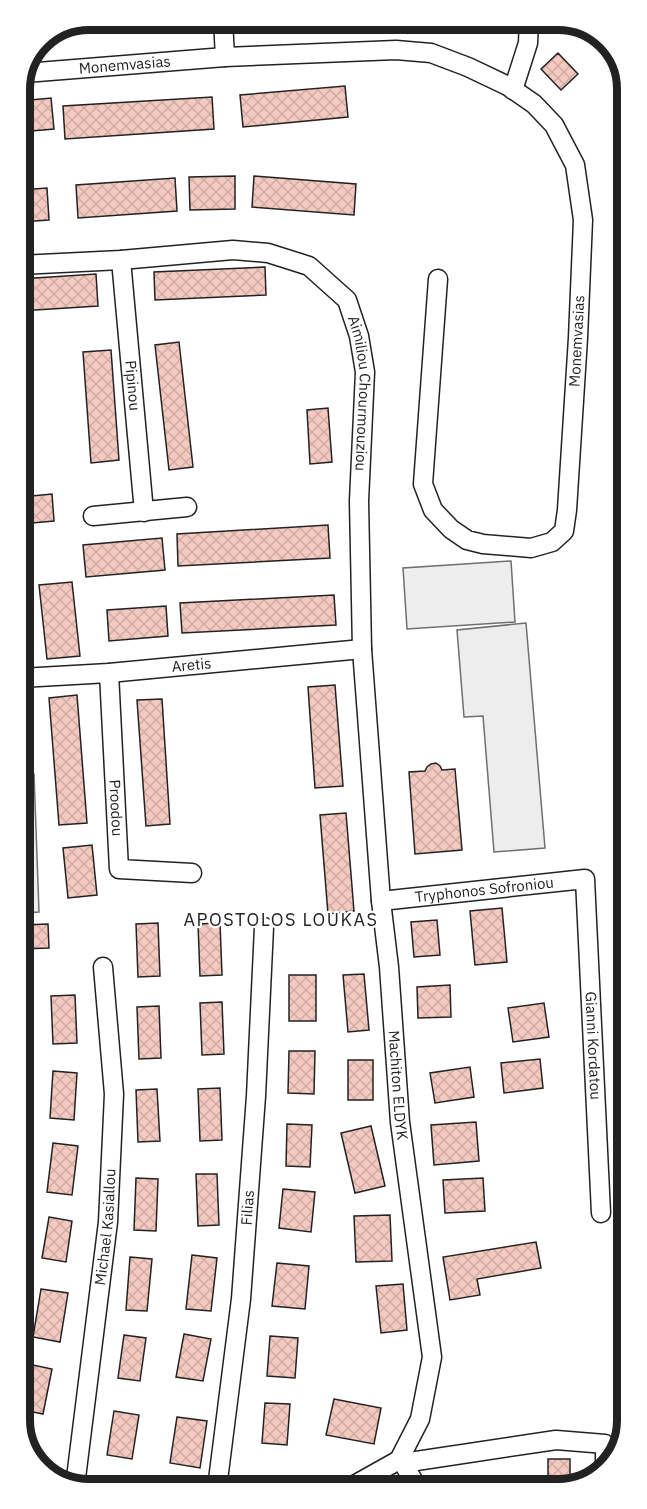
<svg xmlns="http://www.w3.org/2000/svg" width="647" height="1509" viewBox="0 0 647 1509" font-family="'IBM Plex Sans',sans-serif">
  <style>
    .green { fill: #eee; stroke: #6f6f6f; stroke-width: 1.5 }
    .parking { fill: #ededed; stroke: #6f6f6f; stroke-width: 1.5 }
    .building { fill: url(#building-cross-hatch); stroke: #222; stroke-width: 1.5 }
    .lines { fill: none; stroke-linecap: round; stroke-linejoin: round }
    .minor-casing { stroke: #222; stroke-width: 21 }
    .minor { stroke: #fff; stroke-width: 18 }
    .labels { text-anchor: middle; stroke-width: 4.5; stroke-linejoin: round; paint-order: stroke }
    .street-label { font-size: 15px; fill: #222; stroke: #fff }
    .quarter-label { font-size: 18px; letter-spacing: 1.5px; fill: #222; stroke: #fff }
    .rim { fill: none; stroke: #222; stroke-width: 8 }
  </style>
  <defs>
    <pattern id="building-cross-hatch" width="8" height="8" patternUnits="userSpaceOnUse" patternTransform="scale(1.5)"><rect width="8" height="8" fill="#f3c9c0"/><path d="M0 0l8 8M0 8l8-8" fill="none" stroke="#d0aca5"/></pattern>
  </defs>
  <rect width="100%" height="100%" fill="#fff"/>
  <path class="green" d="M511,561L515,622L407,629L403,568Z
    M34,774L39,912L22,913L21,775Z"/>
  <path class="parking" d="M526,623L545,848L494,852L483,716L464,717L457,630Z"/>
  <path class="building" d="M89,20H110L111,28L84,31L83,22Z
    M146,20H191L192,27L147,32Z
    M323,20H360L361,28L323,30Z
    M459,20H484L485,29L461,32Z
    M558,53L578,74L561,90L541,69Z
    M345,86L348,117L243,127L240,95Z
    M212,97L214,129L65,139L63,106Z
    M51,98L54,129L20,132V101Z
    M235,176V209L190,210L189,177Z
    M254,176L356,184L354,215L252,207Z
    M175,178L177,211L78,218L76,185Z
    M47,188L49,220L20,222V190Z
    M265,267L266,295L155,300L154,272Z
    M96,274L98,306L20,311V279Z
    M179,342L193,467L169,470L155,345Z
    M111,350L119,460L91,463L83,352Z
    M328,408L332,462L310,464L307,410Z
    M52,494L54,521L21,524V497Z
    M328,525L330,558L178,566L177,534Z
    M162,538L165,570L86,577L83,545Z
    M72,582L80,656L47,659L39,585Z
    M334,595L336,625L182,633L180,603Z
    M166,606L168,636L109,641L107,610Z
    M335,685L343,786L315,788L308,687Z
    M77,695L87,823L59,825L49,698Z
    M162,699L170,824L146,826L137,700Z
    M436,763L440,766L442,770L455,769L462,850L415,854L409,772L425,771L427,767L431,764Z
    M346,813L354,911L328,914L320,815Z
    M92,845L97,895L68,898L63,848Z
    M502,908L507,962L475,965L470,911Z
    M437,920L440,955L414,957L411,922Z
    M158,923L160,976L138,977L136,924Z
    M220,923L222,975L200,976L198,924Z
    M48,924L49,948L22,949V925Z
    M364,974L369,1030L348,1032L343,975Z
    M289,975H316V1021H289Z
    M450,985L451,1017L418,1018L417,987Z
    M75,995L77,1043L53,1044L51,996Z
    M222,1002L224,1054L202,1055L200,1003Z
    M544,1003L549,1037L513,1042L508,1008Z
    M159,1006L161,1058L139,1059L137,1007Z
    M289,1051H315L314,1094L288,1093Z
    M540,1059L543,1088L504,1093L501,1063Z
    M348,1060H373V1100H348Z
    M470,1067L474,1097L435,1103L430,1073Z
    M53,1071L77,1073L74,1120L50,1118Z
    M220,1088L222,1140L200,1141L198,1089Z
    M157,1089L160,1141L138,1142L136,1090Z
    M476,1122L479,1161L434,1165L431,1125Z
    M287,1124L312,1125L310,1167L286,1166Z
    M371,1126L385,1186L355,1193L341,1133Z
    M53,1143L78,1146L72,1195L47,1192Z
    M196,1174H217L219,1225L198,1226Z
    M136,1178L158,1179L156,1231L134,1230Z
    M483,1178L485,1211L445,1213L443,1180Z
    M283,1189L315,1192L311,1232L279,1228Z
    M390,1215L392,1261L356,1262L354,1216Z
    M49,1217L72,1221L66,1262L42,1258Z
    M536,1242L541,1268L477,1279L480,1295L450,1300L443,1257Z
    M192,1255L217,1258L211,1311L186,1309Z
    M130,1257L152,1259L147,1311L126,1310Z
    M277,1263L309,1266L305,1309L272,1306Z
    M403,1284L407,1330L381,1333L376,1286Z
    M41,1289L68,1293L60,1342L33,1337Z
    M184,1334L211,1339L203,1381L176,1377Z
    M124,1335L146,1338L140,1381L118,1378Z
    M270,1336L298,1338L295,1378L267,1376Z
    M28,1364L52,1369L43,1414L23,1410V1390Z
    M334,1399L381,1408L374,1444L326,1435Z
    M265,1403L290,1404L287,1445L262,1443Z
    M114,1411L139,1415L132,1459L107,1455Z
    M177,1417L207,1421L200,1468L170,1463Z
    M548,1459H570V1486H548Z"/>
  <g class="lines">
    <defs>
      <g id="minor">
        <path d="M223,20L225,57"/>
        <path id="s1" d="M25,73L225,57L396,50L431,53L468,67L508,86L534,104L554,125L575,165L583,220L578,338L567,510L564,531L552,542L531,548L483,544L467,540L451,529L433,510L423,484L438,279"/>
        <path d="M513,90L528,43L529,20"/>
        <path id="s2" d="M121,260L144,512"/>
        <path id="s3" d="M20,265L121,260L233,250L268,253L309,266L347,300L359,336L365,372L359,501L362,649L381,901L389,967L400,1122L432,1357L420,1419L399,1460L349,1488"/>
        <path d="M93,516L187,507"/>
        <path id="s4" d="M109,673L119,869L192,873"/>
        <path id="s5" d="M21,678L109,673L362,649"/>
        <path id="s6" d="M381,901L585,879L601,1213"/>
        <path d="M399,1460L403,1463L417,1487"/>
        <path d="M403,1463L556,1440L605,1444V1468"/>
        <path id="s7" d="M75,1486L108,1222L114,1094L103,967"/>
        <path id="s8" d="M217,1488L241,1299L256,1096L264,927"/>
      </g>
    </defs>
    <use href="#minor" class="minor-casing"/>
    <use href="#minor" class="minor"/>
  </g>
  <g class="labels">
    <g class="street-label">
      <text dy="5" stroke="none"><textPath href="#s1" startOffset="100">Monemvasias</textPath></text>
      <text transform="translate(577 341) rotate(-87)" y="5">Monemvasias</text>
      <text dy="5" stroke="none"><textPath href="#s2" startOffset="126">Pipinou</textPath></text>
      <text dy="5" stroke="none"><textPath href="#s3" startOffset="438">Aimiliou Chourmouziou</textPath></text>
      <text dy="5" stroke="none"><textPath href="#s5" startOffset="171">Aretis</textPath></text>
      <text dy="5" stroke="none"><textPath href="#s4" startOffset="135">Proodou</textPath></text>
      <text dy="5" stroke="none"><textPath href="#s6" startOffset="104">Tryphonos Sofroniou</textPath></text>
      <text dy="5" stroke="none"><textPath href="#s6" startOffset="372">Gianni Kordatou</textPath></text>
      <text dy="5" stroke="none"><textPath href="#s3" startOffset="1132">Machiton ELDYK</textPath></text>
      <text dy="5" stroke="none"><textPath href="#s8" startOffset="282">Filias</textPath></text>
      <text dy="5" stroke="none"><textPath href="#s7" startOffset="261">Michael Kasiallou</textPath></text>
    </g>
    <g class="quarter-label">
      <text x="281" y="926">APOSTOLOS LOUKAS</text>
    </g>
  </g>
  <path d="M0 0H647V1509H0ZM89 30H558A59 59 0 0 1 617 89V1420A59 59 0 0 1 558 1479H89A59 59 0 0 1 30 1420V89A59 59 0 0 1 89 30Z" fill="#fff" fill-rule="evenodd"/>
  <path class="rim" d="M89 30H558A59 59 0 0 1 617 89V1420A59 59 0 0 1 558 1479H89A59 59 0 0 1 30 1420V89A59 59 0 0 1 89 30Z"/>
</svg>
